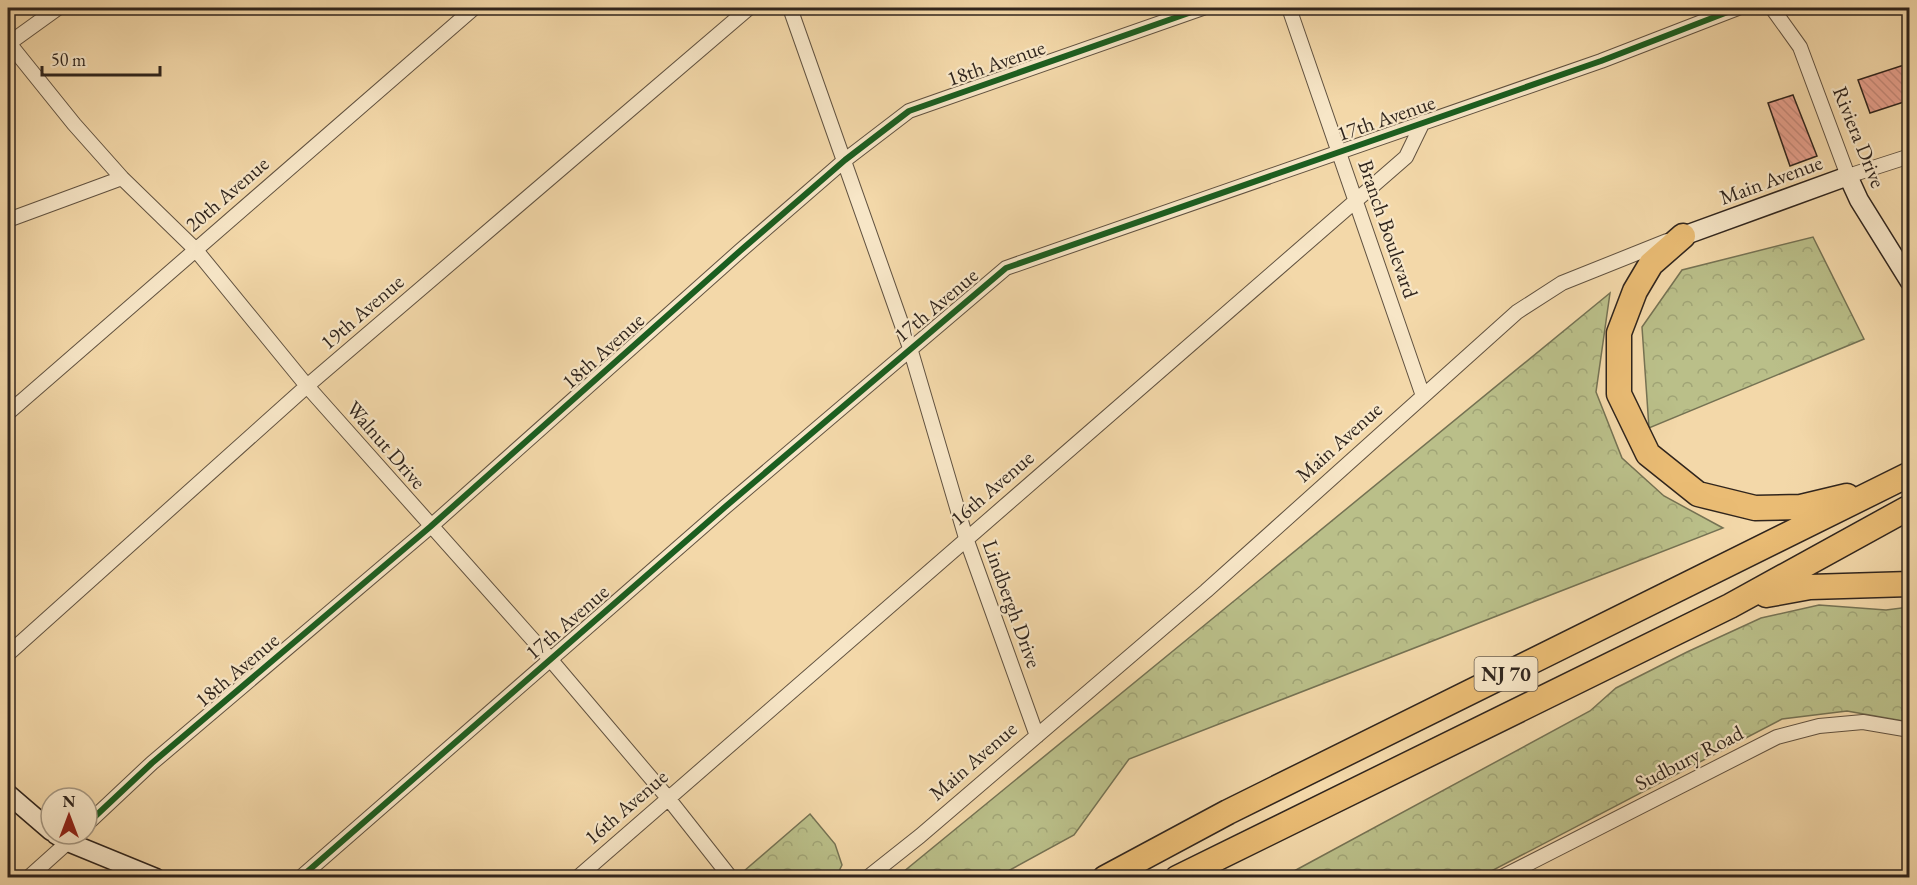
<svg xmlns="http://www.w3.org/2000/svg" width="1917" height="885" viewBox="0 0 1917 885" font-family="'EB Garamond',serif">
  <style>
    .forest { fill: url(#forest-crowns); stroke: #757253; stroke-width: 1.5 }
    .building { fill: url(#building-back-hatch); stroke: #30251d; stroke-width: 1.5 }
    .lines { fill: none; stroke-linecap: round; stroke-linejoin: round }
    .street-casing { stroke: #615240; stroke-width: 16 }
    .secondary-casing { stroke: #30251d; stroke-width: 21 }
    .highway-casing { stroke: #30251d; stroke-width: 27 }
    .street { stroke: #f7e6c7; stroke-width: 14 }
    .secondary { stroke: #f7e6c7; stroke-width: 18 }
    .highway { stroke: #eabc74; stroke-width: 24 }
    .cycleway-casing { stroke: #f7e6c7; stroke-width: 10 }
    .cycleway { stroke: #1b5e20; stroke-width: 6 }
    .labels { text-anchor: middle; stroke-width: 4.5; stroke-linejoin: round; paint-order: stroke }
    .shield { fill: #f7e6c7; stroke: #6c5f50; stroke-width: 1.5 }
    .shield-label { font-size: 20px; font-weight: bold; fill: #30251d }
    .street-label { font-size: 21px; fill: #30251d; stroke: #f7e6c7 }
  </style>
  <defs>
    <pattern id="forest-crowns" width="20" height="18" patternUnits="userSpaceOnUse" patternTransform="scale(1.5)"><rect width="20" height="18" fill="#babf89"/><path d="M2 6a3 3 0 1 1 6 0M12 15a3 3 0 1 1 6 0" fill="none" stroke="#a0a476"/></pattern>
    <pattern id="building-back-hatch" width="6" height="6" patternUnits="userSpaceOnUse" patternTransform="scale(1.5)"><rect width="6" height="6" fill="#e7a18e"/><path d="M-1 5l2 2M0 0l6 6M5-1l2 2" fill="none" stroke="#c68a7a"/></pattern>
  </defs>
  <rect width="100%" height="100%" fill="#f3d8a9"/>
  <filter id="stains"><feTurbulence type="fractalNoise" baseFrequency=".00333" numOctaves="4"/><feColorMatrix values="0 0 0 0 .2 0 0 0 0 .09 0 0 0 0 .02 0 0 0 .5 -.17"/></filter>
  <radialGradient id="worn" r=".72"><stop offset=".6" stop-color="#630" stop-opacity="0"/><stop offset="1" stop-color="#630" stop-opacity=".3"/></radialGradient>
  <path class="forest" d="M1813,237L1864,339L1649,428L1642,327L1682,270Z
    M1610,293L1596,392L1622,458L1664,496L1723,528L1129,759L1074,835L997,877H897Z
    M1819,605L1886,610L1909,607V722L1847,711L1782,719L1480,877H1283L1590,711L1616,688L1687,652L1761,618Z
    M810,814L835,844L842,865L836,877H750L744,871Z"/>
  <path class="building" d="M1910,63V100L1870,113L1858,80Z
    M1793,95L1817,156L1790,166L1768,103Z"/>
  <g class="lines">
    <defs>
      <path id="street" d="M790,8L910,348L966,538L1037,736
        M1289,8L1423,396
        M1772,8L1800,47L1848,176L1910,156
        M8,42L74,124L122,178L195,249L307,386L550,659L668,798L731,878
        M8,44L58,8
        M8,220L122,178
        M8,413L474,8
        M8,654L307,386L749,8
        M87,824L152,763L430,527L740,251L845,160L909,111L1203,8
        M28,878L77,834
        M300,878L725,507L1006,268L1601,61L1738,8
        M577,878L1406,157L1423,122
        M867,878L920,836L1206,591L1517,312L1562,283L1667,241
        M1500,878L1777,737L1819,726L1863,722L1910,730"/>
      <path id="secondary" d="M1683,236L1848,176L1859,200L1910,282
        M8,794L51,831
        M55,834L68,842L156,878"/>
      <path id="highway" d="M1683,236L1651,264L1635,291L1619,333V394L1648,454L1698,494L1755,508L1801,507L1847,496
        M1766,595L1810,587L1910,584
        M1105,878L1228,812L1910,474
        M1177,878L1730,606L1910,507"/>
    </defs>
    <use href="#street" class="street-casing"/>
    <use href="#secondary" class="secondary-casing"/>
    <use href="#highway" class="highway-casing"/>
    <use href="#street" class="street"/>
    <use href="#secondary" class="secondary"/>
    <use href="#highway" class="highway"/>
    <defs>
      <path id="cycleway" d="M87,824L152,763L430,527L740,251L845,160L909,111L1203,8
        M300,878L725,507L1006,268L1601,61L1738,8"/>
    </defs>
    <use href="#cycleway" class="cycleway-casing"/>
    <use href="#cycleway" class="cycleway"/>
  </g>
  <g class="labels">
    <rect class="shield" x="1474.5" y="657" width="63" height="34" rx="4.5"/>
    <g class="shield-label">
      <text x="1506" y="681">NJ 70</text>
    </g>
    <g class="street-label">
      <text transform="translate(996 63) rotate(-19)" y="7">18th Avenue</text>
      <text transform="translate(1386 118) rotate(-19)" y="7">17th Avenue</text>
      <text transform="translate(1859 137) rotate(68)" y="7">Riviera Drive</text>
      <text transform="translate(1771 180) rotate(-20)" y="7">Main Avenue</text>
      <text transform="translate(227 194) rotate(-41)" y="7">20th Avenue</text>
      <text transform="translate(1388 229) rotate(71)" y="7">Branch Boulevard</text>
      <text transform="translate(936 305) rotate(-40)" y="7">17th Avenue</text>
      <text transform="translate(362 312) rotate(-41)" y="7">19th Avenue</text>
      <text transform="translate(603 351) rotate(-42)" y="7">18th Avenue</text>
      <text transform="translate(1339 442) rotate(-42)" y="7">Main Avenue</text>
      <text transform="translate(386 445) rotate(49)" y="7">Walnut Drive</text>
      <text transform="translate(992 488) rotate(-41)" y="7">16th Avenue</text>
      <text transform="translate(1012 604) rotate(70)" y="7">Lindbergh Drive</text>
      <text transform="translate(567 622) rotate(-41)" y="7">17th Avenue</text>
      <text transform="translate(237 670) rotate(-40)" y="7">18th Avenue</text>
      <text transform="translate(1689 758) rotate(-27)" y="7">Sudbury Road</text>
      <text transform="translate(973 761) rotate(-41)" y="7">Main Avenue</text>
      <text transform="translate(626 807) rotate(-41)" y="7">16th Avenue</text>
    </g>
  </g>
  <rect width="1917" height="885" fill="none" stroke="#f3d8a9" stroke-width="30"/>
  <rect x="9" y="9" width="1899" height="867" fill="none" stroke="#30251d" stroke-width="3"/>
  <rect x="15" y="15" width="1887" height="855" fill="none" stroke="#30251d" stroke-width="1.5"/>
  <g transform="translate(69 816)"><circle r="28" fill="#f7e6c7" stroke="#a79983" stroke-width="1.5"/>
  <path d="M0-4.5L10 22L0 15L-10 22Z" fill="#8f2418"/>
  <text y="-9" font-size="16" font-weight="bold" text-anchor="middle" fill="#30251d">N</text>
  </g>
  <path d="M42 66v9h118v-9" fill="none" stroke="#30251d" stroke-width="3"/>
  <text x="51" y="66" font-size="18" fill="#30251d" stroke="#f7e6c7" stroke-width="4.5" paint-order="stroke">50 m</text>
  <rect width="100%" height="100%" filter="url(#stains)"/>
  <rect width="100%" height="100%" fill="url(#worn)"/>
</svg>
